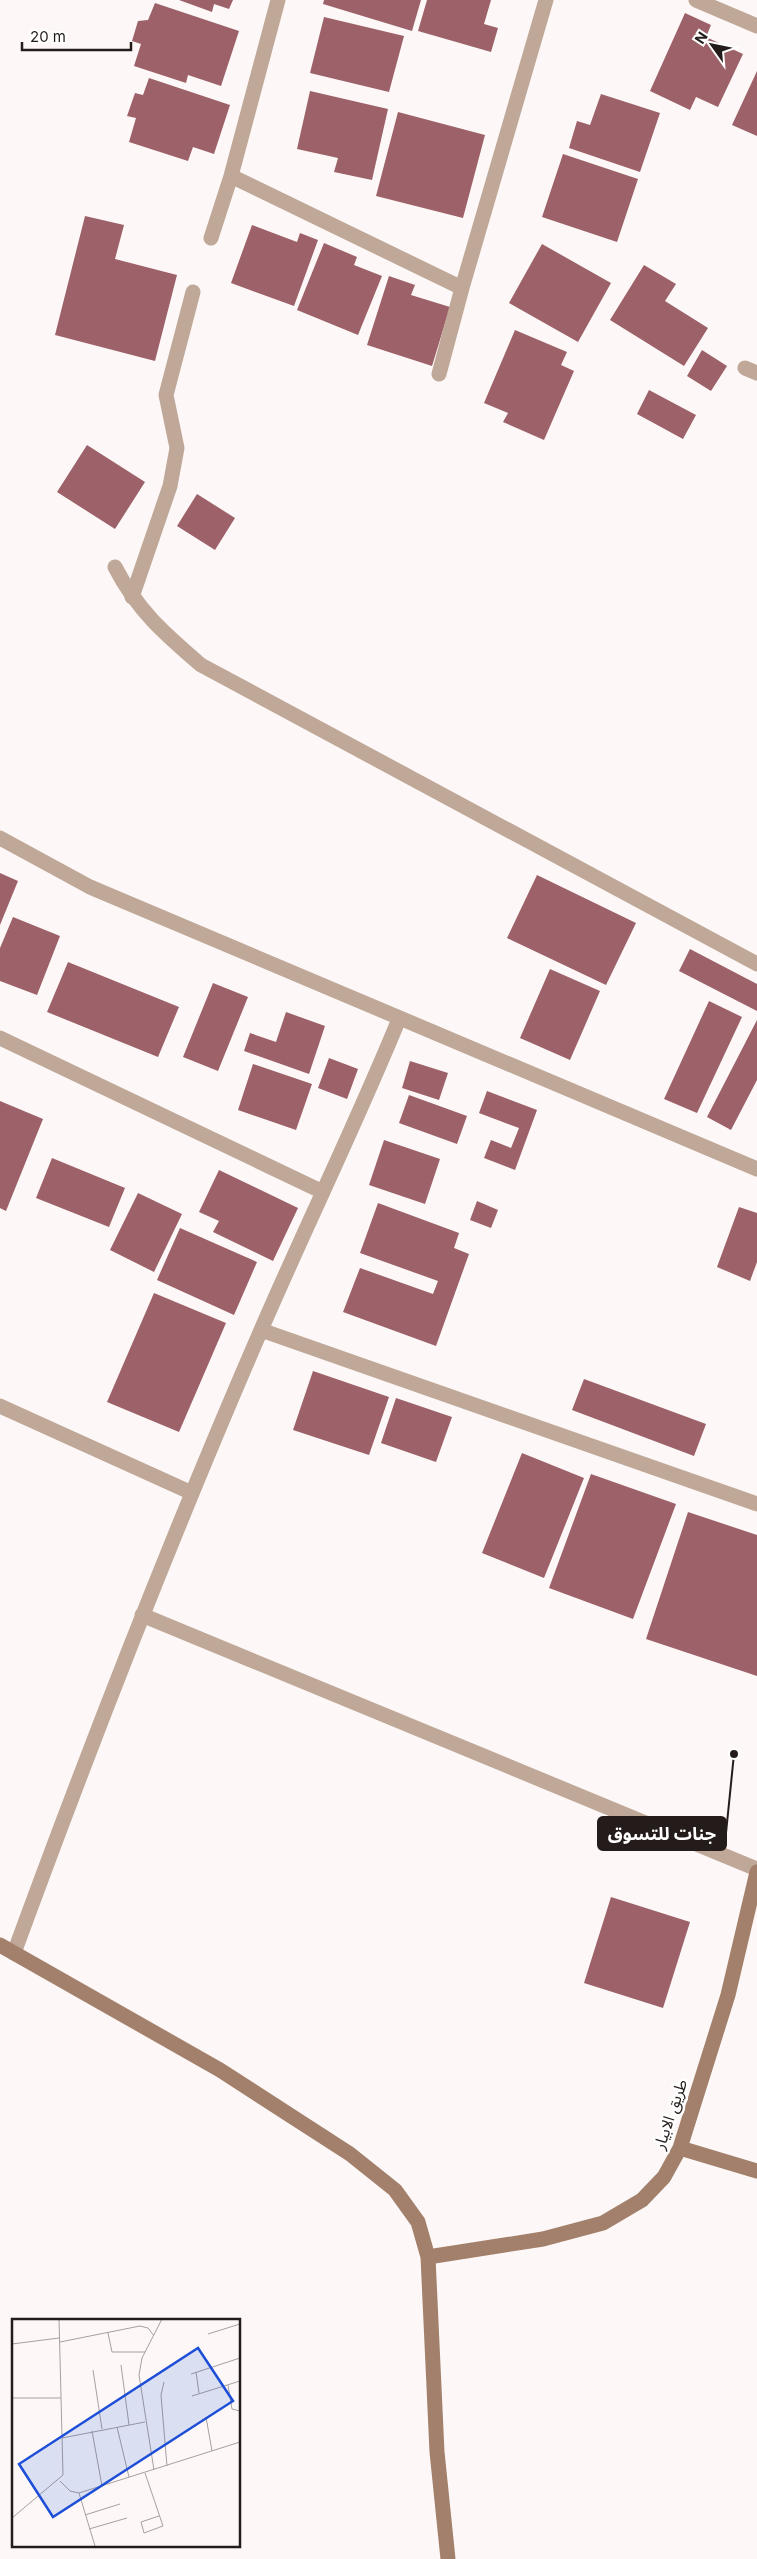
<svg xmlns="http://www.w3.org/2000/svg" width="757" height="2559" viewBox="0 0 757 2559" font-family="Inter,'Noto Sans Arabic',sans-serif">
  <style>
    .building { fill: #9d6169 }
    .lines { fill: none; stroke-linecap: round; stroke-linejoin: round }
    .service { stroke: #c0a899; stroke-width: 15 }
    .minor { stroke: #c0a899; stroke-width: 15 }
    .secondary { stroke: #a3806b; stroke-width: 15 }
    .labels { text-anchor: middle; stroke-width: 5; stroke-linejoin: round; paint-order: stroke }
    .street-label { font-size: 16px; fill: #241c1a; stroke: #fff }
    .inset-road { fill: none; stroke: #a6a09f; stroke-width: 1 }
    .view { fill: #1d4ed8; fill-opacity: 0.15; stroke: #1d4ed8; stroke-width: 2.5 }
    .inset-edge { fill: none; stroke: #241c1a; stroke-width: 2.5 }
    .leader { fill: none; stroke: #241c1a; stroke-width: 2 }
    .callout-dot { fill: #241c1a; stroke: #fff; stroke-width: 2 }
    .callout { fill: #241c1a; stroke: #241c1a; stroke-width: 2 }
    .callout-label { font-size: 18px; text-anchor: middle; font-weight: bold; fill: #fff }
  </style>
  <rect width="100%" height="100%" fill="#fdf8f7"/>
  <path class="building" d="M179,0H233L229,9L214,4L212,12Z
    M324,0H421L412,31L323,4Z
    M427,0H491L484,24L498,28L491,52L418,31Z
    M155,3L239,31L221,86L188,75L186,83L134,66L141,44L132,41L138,21L148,20Z
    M685,13L711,25L706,37L743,54L718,107L696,97L690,110L650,91Z
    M324,17L404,36L389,92L310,73Z
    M757,71V136L732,125Z
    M149,78L230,105L214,154L193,147L188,161L129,142L136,118L127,116L135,93L143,95Z
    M310,91L388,109L372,180L334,172L338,158L297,149Z
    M601,94L660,113L640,172L569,148L577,121L590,125Z
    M398,112L485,135L463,218L376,196Z
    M563,154L638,179L617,242L542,217Z
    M85,216L124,225L115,259L177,275L155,361L55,335Z
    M252,225L297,242L300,233L318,240L294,306L231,283Z
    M324,243L357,257L354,265L382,276L358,335L297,310Z
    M542,244L611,283L578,342L509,303Z
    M644,265L676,284L665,301L708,328L684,366L610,320Z
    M389,276L415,285L411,295L450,307L432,366L367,345Z
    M515,330L567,352L561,365L574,371L544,440L503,422L508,413L484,403Z
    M702,350L727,366L711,391L687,376Z
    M649,390L696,415L683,439L637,414Z
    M87,445L145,482L115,529L57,492Z
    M197,494L235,518L215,550L177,526Z
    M0,873L18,881L0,925Z
    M537,875L636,923L606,985L507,938Z
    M13,917L60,936L37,995L0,981V948Z
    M690,949L757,984V1011L679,971Z
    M68,962L179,1007L158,1057L47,1012Z
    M550,969L600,991L570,1060L520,1038Z
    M213,983L248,997L218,1071L183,1057Z
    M709,1001L742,1017L697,1113L664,1099Z
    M286,1012L325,1026L309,1074L244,1051L250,1033L276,1042Z
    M757,1020V1080L731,1130L707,1117Z
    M329,1058L358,1069L347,1099L318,1088Z
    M410,1061L448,1073L439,1100L402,1088Z
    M253,1064L312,1084L296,1130L238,1110Z
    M487,1091L537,1110L515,1170L484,1158L491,1140L511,1148L519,1128L479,1113Z
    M409,1095L467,1116L457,1144L399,1123Z
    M0,1101L43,1119L6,1211L0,1208Z
    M384,1140L440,1159L425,1204L369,1185Z
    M52,1158L125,1188L109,1227L36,1198Z
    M219,1170L298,1208L273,1261L213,1232L219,1221L199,1212Z
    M138,1193L182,1214L154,1272L110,1250Z
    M477,1201L498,1210L491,1228L470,1220Z
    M378,1203L459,1233L454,1248L469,1254L436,1346L343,1312L360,1268L433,1294L438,1281L360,1253Z
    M739,1207L757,1213V1262L750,1281L717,1267Z
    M180,1228L257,1262L234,1315L157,1280Z
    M154,1293L226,1323L179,1432L107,1402Z
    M313,1371L389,1397L369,1455L293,1430Z
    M584,1379L706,1424L694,1456L572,1410Z
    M396,1398L452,1417L436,1462L381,1443Z
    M522,1453L584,1478L544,1578L482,1553Z
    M591,1474L676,1504L633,1619L549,1588Z
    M688,1512L757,1535V1676L646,1639Z
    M611,1897L690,1922L663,2008L584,1983Z"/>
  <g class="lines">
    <path class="service" d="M132,597L170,486L177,448L166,395L193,292"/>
    <path class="minor" d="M696,0L757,26
      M231,176L462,288
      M211,238L231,176L278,0
      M745,368L757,373
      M439,374L462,288L546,0
      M115,567C137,610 165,634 201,665L757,964
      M0,838L90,887L757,1169
      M0,1038L323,1192
      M261,1330L757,1504
      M0,1406L192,1493
      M142,1615L757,1869
      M14,1953C91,1743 172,1535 261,1330C306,1226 356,1124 399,1019"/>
    <path class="secondary" d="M0,1945L220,2070L350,2154L395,2190L418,2222L428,2257L437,2452L448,2559
      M680,2148L757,2171
      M428,2257L543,2239L603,2223L642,2200L664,2177L680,2148L728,1995L757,1872"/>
  </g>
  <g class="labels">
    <g class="street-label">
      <text transform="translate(670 2114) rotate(-71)" y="6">طريق الابيار</text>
    </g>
  </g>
  <g transform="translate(12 2319)">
    <rect width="228" height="228" fill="#fdf8f7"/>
    <path class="inset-road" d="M96,14L100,33H133M196,15L228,5M48,23L128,7L136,9L142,17M0,25L47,19M109,46L117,106M81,51L90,110M184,53L187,74M179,55L228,39M152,63L149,76L155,147M216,66L220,90L228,92M180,77L228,62M0,79H49M194,98L200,132M105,108L117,158M80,112L90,167M50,119L133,103M142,151L127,56L130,39L150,0M133,154L151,207L132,214L129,203L147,197M48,162L58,172L67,174L228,123M67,174L83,227M73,196L108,185M0,199L51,156L47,0M77,210L115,199"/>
    <path class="view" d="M186,29L221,82L41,198L7,145Z"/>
    <rect width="228" height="228" class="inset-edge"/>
  </g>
  <path class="leader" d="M734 1754L726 1833"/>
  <circle class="callout-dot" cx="734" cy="1754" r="5"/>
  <rect class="callout" x="598" y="1817" width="128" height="33" rx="5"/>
  <g class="callout-label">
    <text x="662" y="1840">جنات للتسوق</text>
  </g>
  <g transform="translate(712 45) rotate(303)" stroke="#ffffff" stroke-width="4" paint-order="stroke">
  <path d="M0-4L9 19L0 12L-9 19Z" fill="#241c1a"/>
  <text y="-8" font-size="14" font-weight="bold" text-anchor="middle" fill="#241c1a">N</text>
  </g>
  <path d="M22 42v8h109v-8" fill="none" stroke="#241c1a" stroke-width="2.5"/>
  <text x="30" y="42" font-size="15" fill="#241c1a" stroke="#ffffff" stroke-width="4" paint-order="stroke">20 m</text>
</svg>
